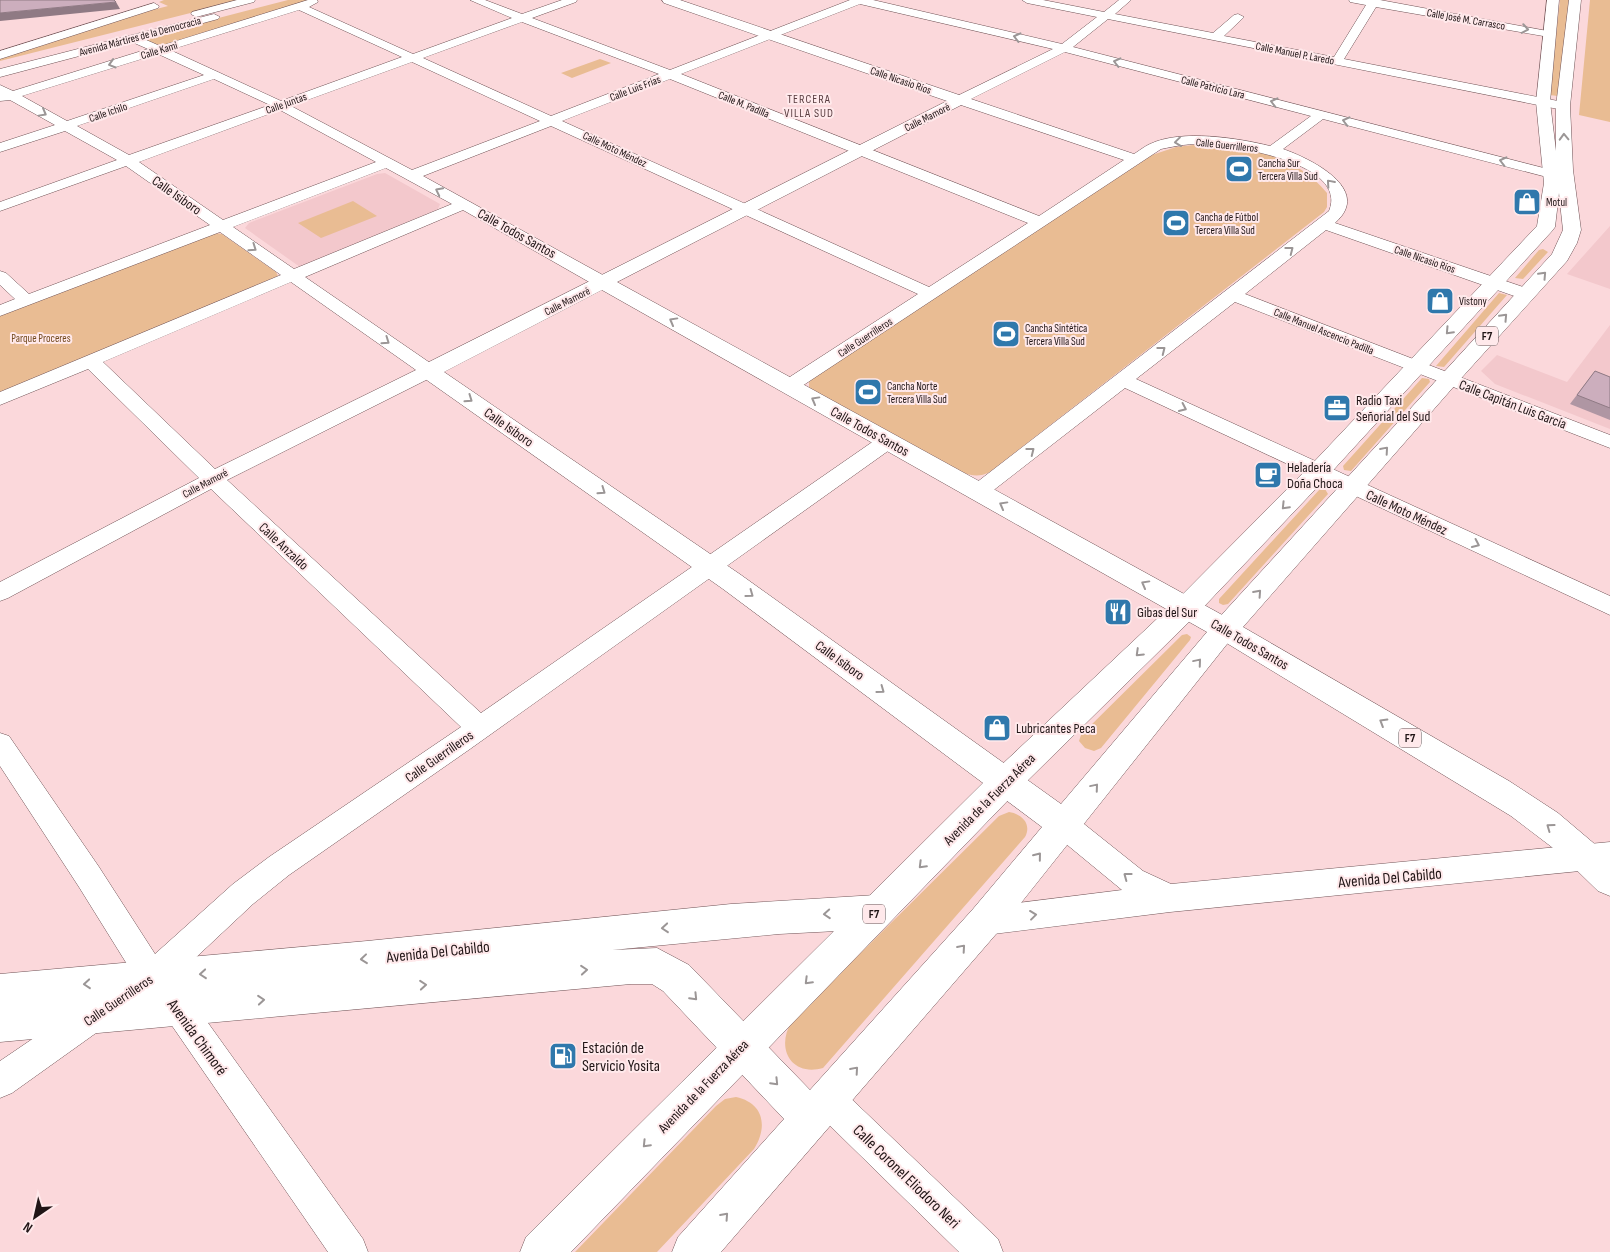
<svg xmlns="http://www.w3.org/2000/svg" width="1610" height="1252" viewBox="0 0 1610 1252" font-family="'Sofia Sans Condensed',sans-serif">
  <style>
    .built { fill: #f3c8cc }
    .green { fill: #e9bc93 }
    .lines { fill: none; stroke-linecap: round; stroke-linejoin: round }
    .street-casing { stroke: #705356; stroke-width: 1 }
    .secondary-casing { stroke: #705356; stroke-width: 1 }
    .highway-casing { stroke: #705356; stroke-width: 1 }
    .street { fill: #fff; fill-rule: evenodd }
    .secondary { fill: #fff; fill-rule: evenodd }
    .highway { fill: #fff; fill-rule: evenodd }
    .wall { fill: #af96a3 }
    .shaded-wall { fill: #8f7a84 }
    .building { fill: #ccaebd; stroke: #8f7a84 }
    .oneway { stroke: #9b9696 }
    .labels { text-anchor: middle; stroke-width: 4; stroke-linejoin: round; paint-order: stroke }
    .far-street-label { font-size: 11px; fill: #201516; stroke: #ffe9eb }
    .far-poi-label { font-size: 11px; fill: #201516; stroke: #ffe9eb; text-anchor: start }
    .far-park-label { font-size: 11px; fill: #734a1e; stroke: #ffe9eb }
    .far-neighbourhood-label { font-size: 12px; letter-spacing: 1px; fill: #593d40; stroke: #ffe9eb }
    .shield { fill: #ffe9eb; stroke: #635556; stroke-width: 1 }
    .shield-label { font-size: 12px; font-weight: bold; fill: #201516 }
    .street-label { font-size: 14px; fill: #201516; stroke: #ffe9eb }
    .poi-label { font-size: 14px; fill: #201516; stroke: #ffe9eb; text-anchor: start }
    .near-street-label { font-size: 16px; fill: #201516; stroke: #ffe9eb }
    .near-poi-label { font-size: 16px; fill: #201516; stroke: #ffe9eb; text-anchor: start }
  </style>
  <rect width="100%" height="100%" fill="#fbd8db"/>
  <path class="built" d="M385,173L440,204L438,209L300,267L245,228L249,223L377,174Z
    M1610,226V289L1567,274Z
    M1610,325V429L1495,384L1481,371L1497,355L1567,382Z"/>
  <path class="green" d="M164,0H242L0,61V57L114,20L168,6L159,2Z
    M288,0H313L164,45L155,44L142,38Z
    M1560,0H1569L1558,96L1549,95Z
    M1590,0H1610V122L1579,115Z
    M600,59L611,63L572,78L561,73Z
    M1202,144C1248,147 1296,155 1327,193V207L1324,212L990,472C980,477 973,476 963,473L809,388V382L813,377L1152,155L1176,147Z
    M353,201L377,216L321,238L298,223Z
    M215,233L222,234L276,272L278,276L0,394V315Z
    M1543,249L1548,252L1523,279L1515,278L1539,250Z
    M1499,293L1507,295L1444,367L1436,366Z
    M1422,378L1429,379L1430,382L1351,471L1344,470L1343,466Z
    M1320,489H1325L1328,494L1228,604L1223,605L1219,603V599Z
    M1187,634L1191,637L1190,640L1101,748L1094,751L1085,748L1079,741L1081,735L1182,635Z
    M1009,812C1022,814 1032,824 1025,837L823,1068C791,1077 775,1048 792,1021L999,816Z
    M736,1097C764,1103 768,1127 754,1149L657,1252H575L716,1106L725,1099Z"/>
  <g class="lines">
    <defs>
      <path id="street" d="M237,0H255L254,2L196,17L191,14L192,12Z
        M308,0H317L318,2L309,7L413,54L512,18L470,0H485L522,14L562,0H577L576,2L532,18L670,70L850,0H873L1062,44L1097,17L1027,3L1022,0H1043L1104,12L1119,0H1131L1115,14L1213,33L1234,15L1238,14L1244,17L1224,36L1334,57L1366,5L1350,2L1349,0H1380L1553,32L1555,34L1553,36L1549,37L1376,7L1344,59L1568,103L1569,106L1568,109L1563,110L1108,19L1073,47L1571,175L1573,178L1571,181L1566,182L1323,119L1283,149C1309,158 1374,189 1335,223L1532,290L1534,294L1532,298H1520L1326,230L1245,294L1610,435V448L1235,302L1136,379L1610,596V615L1125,388L986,496L979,498L972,496L969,491L972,486L1329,211C1349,163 1235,146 1206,144C1191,143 1176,146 1161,149L796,390L789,392L782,390L780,386L782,382L918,294L551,126L423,176L610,279L612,283L610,287H598L463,210L305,277L436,367L438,371L436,375L227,480L481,713L881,436L888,435L895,436L898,441L895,446L470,749L289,875L253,904L174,978L188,995L363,1239L368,1252H328L166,1017L147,995L138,991L133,980L135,977L79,887L0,766V733L9,736L99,867L155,954L233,884L269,857L461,727L211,489L8,598L0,601V582L199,478L88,369L0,405V392L281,275L220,232L0,316V305L15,299L0,285V271L6,273L29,294L210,225L126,166L0,211V202L117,160L65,131L0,152V143L55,125L10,100L0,101V85L13,91L148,49L132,42L0,77V69L214,14L220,17L218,19L144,39L160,46ZM860,4L1053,49L955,97L954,100L955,103L1124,160L1039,216L681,74ZM299,10L402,57L281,101L170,50ZM522,22L659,74L551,116L423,58ZM1065,52L1311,116L1270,146C1238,138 1181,129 1150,144C1145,146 1139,151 1134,154L971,99ZM158,54L204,75L67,121L22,96ZM412,62L540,121L412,170L291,106ZM214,79L270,105L129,155L77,126ZM670,79L1028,223L929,287L562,121ZM280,110L376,162L223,220L139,162ZM386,168L452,204L294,269L233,227ZM291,282L416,370L215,469L103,362Z
        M154,3L159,6L158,8L0,59V51Z
        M1064,812L1074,816L1143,871L1171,884L1610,842V868L1170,912L985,935L974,931L970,921L974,911L985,907L1122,890L1054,834L1050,825L1054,816Z
        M92,1001L103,1006L108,1017L103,1028L12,1093L0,1098V1061L81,1006Z
        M828,1083L840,1088L998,1239L1003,1252H959L816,1112L811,1100L816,1088Z"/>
      <path id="secondary" d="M662,0H680L965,97L967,100L965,103L617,282L1235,622L1239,629L997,933L721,1252H672L678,1237L784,1119L663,991L652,984H631L0,1042V974L367,941L731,904L876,895L888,900L893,912L888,924L876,929L779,934L612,950L657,948L689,965L810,1090L973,909L1042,827L723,589L421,376L418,371L421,366L947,101L664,3ZM602,290L1207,632L1061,804L741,575L444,372Z"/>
      <path id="highway" d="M1547,0H1559L1550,102L1556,151V106L1569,0H1581L1570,106L1573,170L1581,230L1577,243L1567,261L1456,384L1243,627L1509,781L1558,813L1610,857V896L1598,891L1557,851L1511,816L1215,636L1211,629L1215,622L1552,254L1563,230L1559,193L1555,227L1552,231L1327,477L1197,614L1017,791L571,1252H520L526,1237L995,771L1177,600L1311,465L1537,226L1544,183L1536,102Z"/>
    </defs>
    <use href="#street" class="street-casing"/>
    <use href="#secondary" class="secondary-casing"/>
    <use href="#highway" class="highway-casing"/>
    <use href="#street" class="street"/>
    <use href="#secondary" class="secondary"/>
    <use href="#highway" class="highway"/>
  </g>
  <path class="wall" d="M1595,371L1610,377V420L1570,404Z"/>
  <path class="shaded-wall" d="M116,2L120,9L0,21V13Z"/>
  <path class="building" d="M0,0H114L116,2L0,13Z
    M1595,371L1610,377V408L1577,395Z"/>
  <defs><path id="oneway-chevron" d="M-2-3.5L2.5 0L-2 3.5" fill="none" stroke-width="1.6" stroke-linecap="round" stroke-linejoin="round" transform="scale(1.25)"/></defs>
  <g class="oneway">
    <use href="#oneway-chevron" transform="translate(1525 29) rotate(10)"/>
    <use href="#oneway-chevron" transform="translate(1017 37) rotate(-166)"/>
    <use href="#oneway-chevron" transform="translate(1117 62) rotate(-166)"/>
    <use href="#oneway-chevron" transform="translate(112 64) rotate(163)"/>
    <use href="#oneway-chevron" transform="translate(1274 102) rotate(-166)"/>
    <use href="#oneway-chevron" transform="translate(43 113) rotate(29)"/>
    <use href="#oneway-chevron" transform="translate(1346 121) rotate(-166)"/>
    <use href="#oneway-chevron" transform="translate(1564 137) rotate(-92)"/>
    <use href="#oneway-chevron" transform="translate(1178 142) rotate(173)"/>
    <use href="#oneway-chevron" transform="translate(1503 161) rotate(-166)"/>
    <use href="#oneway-chevron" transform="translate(1330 183) rotate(-131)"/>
    <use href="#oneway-chevron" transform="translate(439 191) rotate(-153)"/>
    <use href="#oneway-chevron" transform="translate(253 248) rotate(35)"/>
    <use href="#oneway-chevron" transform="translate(1290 250) rotate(-38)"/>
    <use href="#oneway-chevron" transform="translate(1543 275) rotate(-47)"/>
    <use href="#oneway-chevron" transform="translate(1504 317) rotate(-47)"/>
    <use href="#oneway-chevron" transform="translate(673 321) rotate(-151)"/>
    <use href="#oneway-chevron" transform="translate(1449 331) rotate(133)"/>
    <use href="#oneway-chevron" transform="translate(386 341) rotate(35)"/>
    <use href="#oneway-chevron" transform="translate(1162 350) rotate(-38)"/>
    <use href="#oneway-chevron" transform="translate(469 399) rotate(35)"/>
    <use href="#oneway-chevron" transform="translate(815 400) rotate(-151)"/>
    <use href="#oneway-chevron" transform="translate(1183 408) rotate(25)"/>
    <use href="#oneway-chevron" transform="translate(1385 450) rotate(-49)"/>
    <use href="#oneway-chevron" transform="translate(1031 451) rotate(-38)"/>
    <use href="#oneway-chevron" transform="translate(602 491) rotate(35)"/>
    <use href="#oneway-chevron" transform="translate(1003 505) rotate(-151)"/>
    <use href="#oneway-chevron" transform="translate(1285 506) rotate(134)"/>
    <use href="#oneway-chevron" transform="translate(1476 544) rotate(25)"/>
    <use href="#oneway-chevron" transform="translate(1145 584) rotate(-151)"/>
    <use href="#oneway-chevron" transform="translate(1258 593) rotate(-48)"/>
    <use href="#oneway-chevron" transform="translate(750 594) rotate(36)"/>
    <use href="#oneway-chevron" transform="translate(1139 653) rotate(136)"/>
    <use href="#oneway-chevron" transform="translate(1198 662) rotate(-50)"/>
    <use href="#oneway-chevron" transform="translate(881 690) rotate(36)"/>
    <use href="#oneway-chevron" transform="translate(1383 722) rotate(-149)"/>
    <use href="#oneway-chevron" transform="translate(1095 787) rotate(-50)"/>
    <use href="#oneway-chevron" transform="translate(1550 827) rotate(-144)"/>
    <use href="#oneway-chevron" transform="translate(1038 856) rotate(-51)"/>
    <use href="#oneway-chevron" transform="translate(922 865) rotate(135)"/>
    <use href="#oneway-chevron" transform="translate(1127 876) rotate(-143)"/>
    <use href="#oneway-chevron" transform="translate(827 914) rotate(176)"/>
    <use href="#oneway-chevron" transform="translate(1033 915) rotate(-7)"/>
    <use href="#oneway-chevron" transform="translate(665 928) rotate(175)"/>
    <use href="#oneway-chevron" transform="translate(962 948) rotate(-49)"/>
    <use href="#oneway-chevron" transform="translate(364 959) rotate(174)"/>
    <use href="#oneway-chevron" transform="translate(584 970) rotate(-5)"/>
    <use href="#oneway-chevron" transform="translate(203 974) rotate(175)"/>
    <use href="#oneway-chevron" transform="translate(808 981) rotate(135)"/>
    <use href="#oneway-chevron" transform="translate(87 984) rotate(175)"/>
    <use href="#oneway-chevron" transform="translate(423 985) rotate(-5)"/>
    <use href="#oneway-chevron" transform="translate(694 997) rotate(46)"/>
    <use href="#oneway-chevron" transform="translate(261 1000) rotate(-5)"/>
    <use href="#oneway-chevron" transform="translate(855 1070) rotate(-49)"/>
    <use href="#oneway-chevron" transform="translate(775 1082) rotate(46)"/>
    <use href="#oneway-chevron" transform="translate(646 1144) rotate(134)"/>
    <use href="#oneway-chevron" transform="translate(725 1216) rotate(-48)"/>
  </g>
  <defs>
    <symbol id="stadium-square" viewBox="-11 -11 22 22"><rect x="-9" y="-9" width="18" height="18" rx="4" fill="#2f78ac" stroke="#ffe9eb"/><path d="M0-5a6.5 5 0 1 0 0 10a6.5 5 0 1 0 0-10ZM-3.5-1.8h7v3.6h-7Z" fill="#fff"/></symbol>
    <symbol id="shop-square" viewBox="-11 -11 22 22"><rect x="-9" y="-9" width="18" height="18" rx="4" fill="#2f78ac" stroke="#ffe9eb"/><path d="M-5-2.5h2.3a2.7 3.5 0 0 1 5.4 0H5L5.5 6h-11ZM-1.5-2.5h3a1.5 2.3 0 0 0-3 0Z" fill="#fff"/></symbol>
    <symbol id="office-square" viewBox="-11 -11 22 22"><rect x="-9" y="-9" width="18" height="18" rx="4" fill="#2f78ac" stroke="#ffe9eb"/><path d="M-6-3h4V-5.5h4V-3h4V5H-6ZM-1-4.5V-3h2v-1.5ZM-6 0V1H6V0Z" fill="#fff"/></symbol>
    <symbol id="cafe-square" viewBox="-11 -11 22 22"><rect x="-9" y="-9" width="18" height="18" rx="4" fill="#2f78ac" stroke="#ffe9eb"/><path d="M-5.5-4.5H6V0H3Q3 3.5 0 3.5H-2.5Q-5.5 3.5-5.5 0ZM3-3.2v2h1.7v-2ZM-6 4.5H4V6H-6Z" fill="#fff"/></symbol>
    <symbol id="restaurant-square" viewBox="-11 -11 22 22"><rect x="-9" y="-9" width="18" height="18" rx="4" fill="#2f78ac" stroke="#ffe9eb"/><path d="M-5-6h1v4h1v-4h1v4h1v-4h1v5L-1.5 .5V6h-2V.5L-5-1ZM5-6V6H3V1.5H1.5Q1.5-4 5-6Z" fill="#fff"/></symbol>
    <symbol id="fuel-square" viewBox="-11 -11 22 22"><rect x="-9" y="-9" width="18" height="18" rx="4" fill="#2f78ac" stroke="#ffe9eb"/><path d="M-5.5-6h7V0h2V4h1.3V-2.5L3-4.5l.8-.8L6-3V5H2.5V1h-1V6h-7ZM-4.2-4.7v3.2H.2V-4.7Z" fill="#fff"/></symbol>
  </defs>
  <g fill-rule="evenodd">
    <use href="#stadium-square" x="1223" y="153" width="32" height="32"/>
    <use href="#shop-square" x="1511" y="186" width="32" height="32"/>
    <use href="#stadium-square" x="1160" y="207" width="32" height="32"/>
    <use href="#shop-square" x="1424" y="285" width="32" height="32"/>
    <use href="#stadium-square" x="990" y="318" width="32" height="32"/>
    <use href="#stadium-square" x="852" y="376" width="32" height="32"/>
    <use href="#office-square" x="1321" y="392" width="32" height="32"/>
    <use href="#cafe-square" x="1252" y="459" width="32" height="32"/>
    <use href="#restaurant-square" x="1102" y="596" width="32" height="32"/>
    <use href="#shop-square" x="981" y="712" width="32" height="32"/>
    <use href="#fuel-square" x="547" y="1040" width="32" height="32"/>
  </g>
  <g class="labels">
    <g class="far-street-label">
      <text transform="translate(1466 19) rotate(10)" y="4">Calle José M. Carrasco</text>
      <text transform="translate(140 36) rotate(-15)" y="4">Avenida Mártires de la Democracia</text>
      <text transform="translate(159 50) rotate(-17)" y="4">Calle Kami</text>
      <text transform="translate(1295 53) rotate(11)" y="4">Calle Manuel P. Laredo</text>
      <text transform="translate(901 80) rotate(19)" y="4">Calle Nicasio Ríos</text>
      <text transform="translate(1213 87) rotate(14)" y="4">Calle Patricio Lara</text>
      <text transform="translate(635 88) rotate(-21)" y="4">Calle Luis Frias</text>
      <text transform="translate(286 103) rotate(-20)" y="4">Calle Juntas</text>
      <text transform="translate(744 104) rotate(22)" y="4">Calle M. Padilla</text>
      <text transform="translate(108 112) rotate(-19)" y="4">Calle Ichilo</text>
      <text transform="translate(927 117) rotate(-27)" y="4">Calle Mamoré</text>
      <text transform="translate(1227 145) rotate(6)" y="4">Calle Guerrilleros</text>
      <text transform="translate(615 149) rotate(25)" y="4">Calle Moto Méndez</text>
      <text transform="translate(1425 259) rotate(19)" y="4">Calle Nicasio Ríos</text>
      <text transform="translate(567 301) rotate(-27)" y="4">Calle Mamoré</text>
      <text transform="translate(1324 331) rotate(22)" y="4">Calle Manuel Ascencio Padilla</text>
      <text transform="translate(865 337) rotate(-33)" y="4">Calle Guerrilleros</text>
      <text transform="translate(205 483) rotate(-28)" y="4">Calle Mamoré</text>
    </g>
    <g class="far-poi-label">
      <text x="1258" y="167">Cancha Sur<tspan x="1258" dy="13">Tercera Villa Sud</tspan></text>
      <text x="1546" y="206">Motul</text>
      <text x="1195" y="221">Cancha de Fútbol<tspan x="1195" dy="13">Tercera Villa Sud</tspan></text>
      <text x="1459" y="305">Vistony</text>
      <text x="1025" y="332">Cancha Sintética<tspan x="1025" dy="13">Tercera Villa Sud</tspan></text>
      <text x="887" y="390">Cancha Norte<tspan x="887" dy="13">Tercera Villa Sud</tspan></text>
    </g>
    <g class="far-park-label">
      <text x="41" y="342">Parque Proceres</text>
    </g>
    <g class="far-neighbourhood-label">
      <text x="809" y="103">TERCERA<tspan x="809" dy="14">VILLA SUD</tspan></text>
    </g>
    <g class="shield">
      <rect x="1476" y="326.5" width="22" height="19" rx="4"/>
      <rect x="1399" y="728.5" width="22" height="19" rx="4"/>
      <rect x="863" y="904.5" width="22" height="19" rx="4"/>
    </g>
    <g class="shield-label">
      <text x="1487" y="340">F7</text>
      <text x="1410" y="742">F7</text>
      <text x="874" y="918">F7</text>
    </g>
    <g class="street-label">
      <text transform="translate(177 195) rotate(35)" y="5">Calle Isiboro</text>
      <text transform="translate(517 233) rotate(29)" y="5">Calle Todos Santos</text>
      <text transform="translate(1513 404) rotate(21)" y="5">Calle Capitán Luis García</text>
      <text transform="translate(509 427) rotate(35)" y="5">Calle Isiboro</text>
      <text transform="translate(870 431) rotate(29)" y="5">Calle Todos Santos</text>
      <text transform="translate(1407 512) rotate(25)" y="5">Calle Moto Méndez</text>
      <text transform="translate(284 546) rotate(43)" y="5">Calle Anzaldo</text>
      <text transform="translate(1250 644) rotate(30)" y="5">Calle Todos Santos</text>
      <text transform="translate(840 660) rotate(36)" y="5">Calle Isiboro</text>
      <text transform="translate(439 756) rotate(-35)" y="5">Calle Guerrilleros</text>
      <text transform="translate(989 799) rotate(-45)" y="5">Avenida de la Fuerza Aérea</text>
      <text transform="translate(118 1000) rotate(-34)" y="5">Calle Guerrilleros</text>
      <text transform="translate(703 1086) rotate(-46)" y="5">Avenida de la Fuerza Aérea</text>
    </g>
    <g class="poi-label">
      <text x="1356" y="405">Radio Taxi<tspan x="1356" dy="16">Señorial del Sud</tspan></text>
      <text x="1287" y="472">Heladería<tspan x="1287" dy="16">Doña Choca</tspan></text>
      <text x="1137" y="617">Gibas del Sur</text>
      <text x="1016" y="733">Lubricantes Peca</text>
    </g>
    <g class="near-street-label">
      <text transform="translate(1390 877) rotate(-5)" y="6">Avenida Del Cabildo</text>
      <text transform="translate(438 951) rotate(-6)" y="6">Avenida Del Cabildo</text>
      <text transform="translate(198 1037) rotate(54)" y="6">Avenida Chimoré</text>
      <text transform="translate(907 1176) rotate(44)" y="6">Calle Coronel Eliodoro Neri</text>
    </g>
    <g class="near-poi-label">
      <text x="582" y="1053">Estación de<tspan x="582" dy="18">Servicio Yosita</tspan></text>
    </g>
  </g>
  <g transform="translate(35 1217) rotate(214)" stroke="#ffe9eb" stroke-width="4" paint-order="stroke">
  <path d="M0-4L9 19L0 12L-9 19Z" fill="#201516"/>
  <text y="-8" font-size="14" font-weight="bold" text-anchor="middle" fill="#201516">N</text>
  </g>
</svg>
